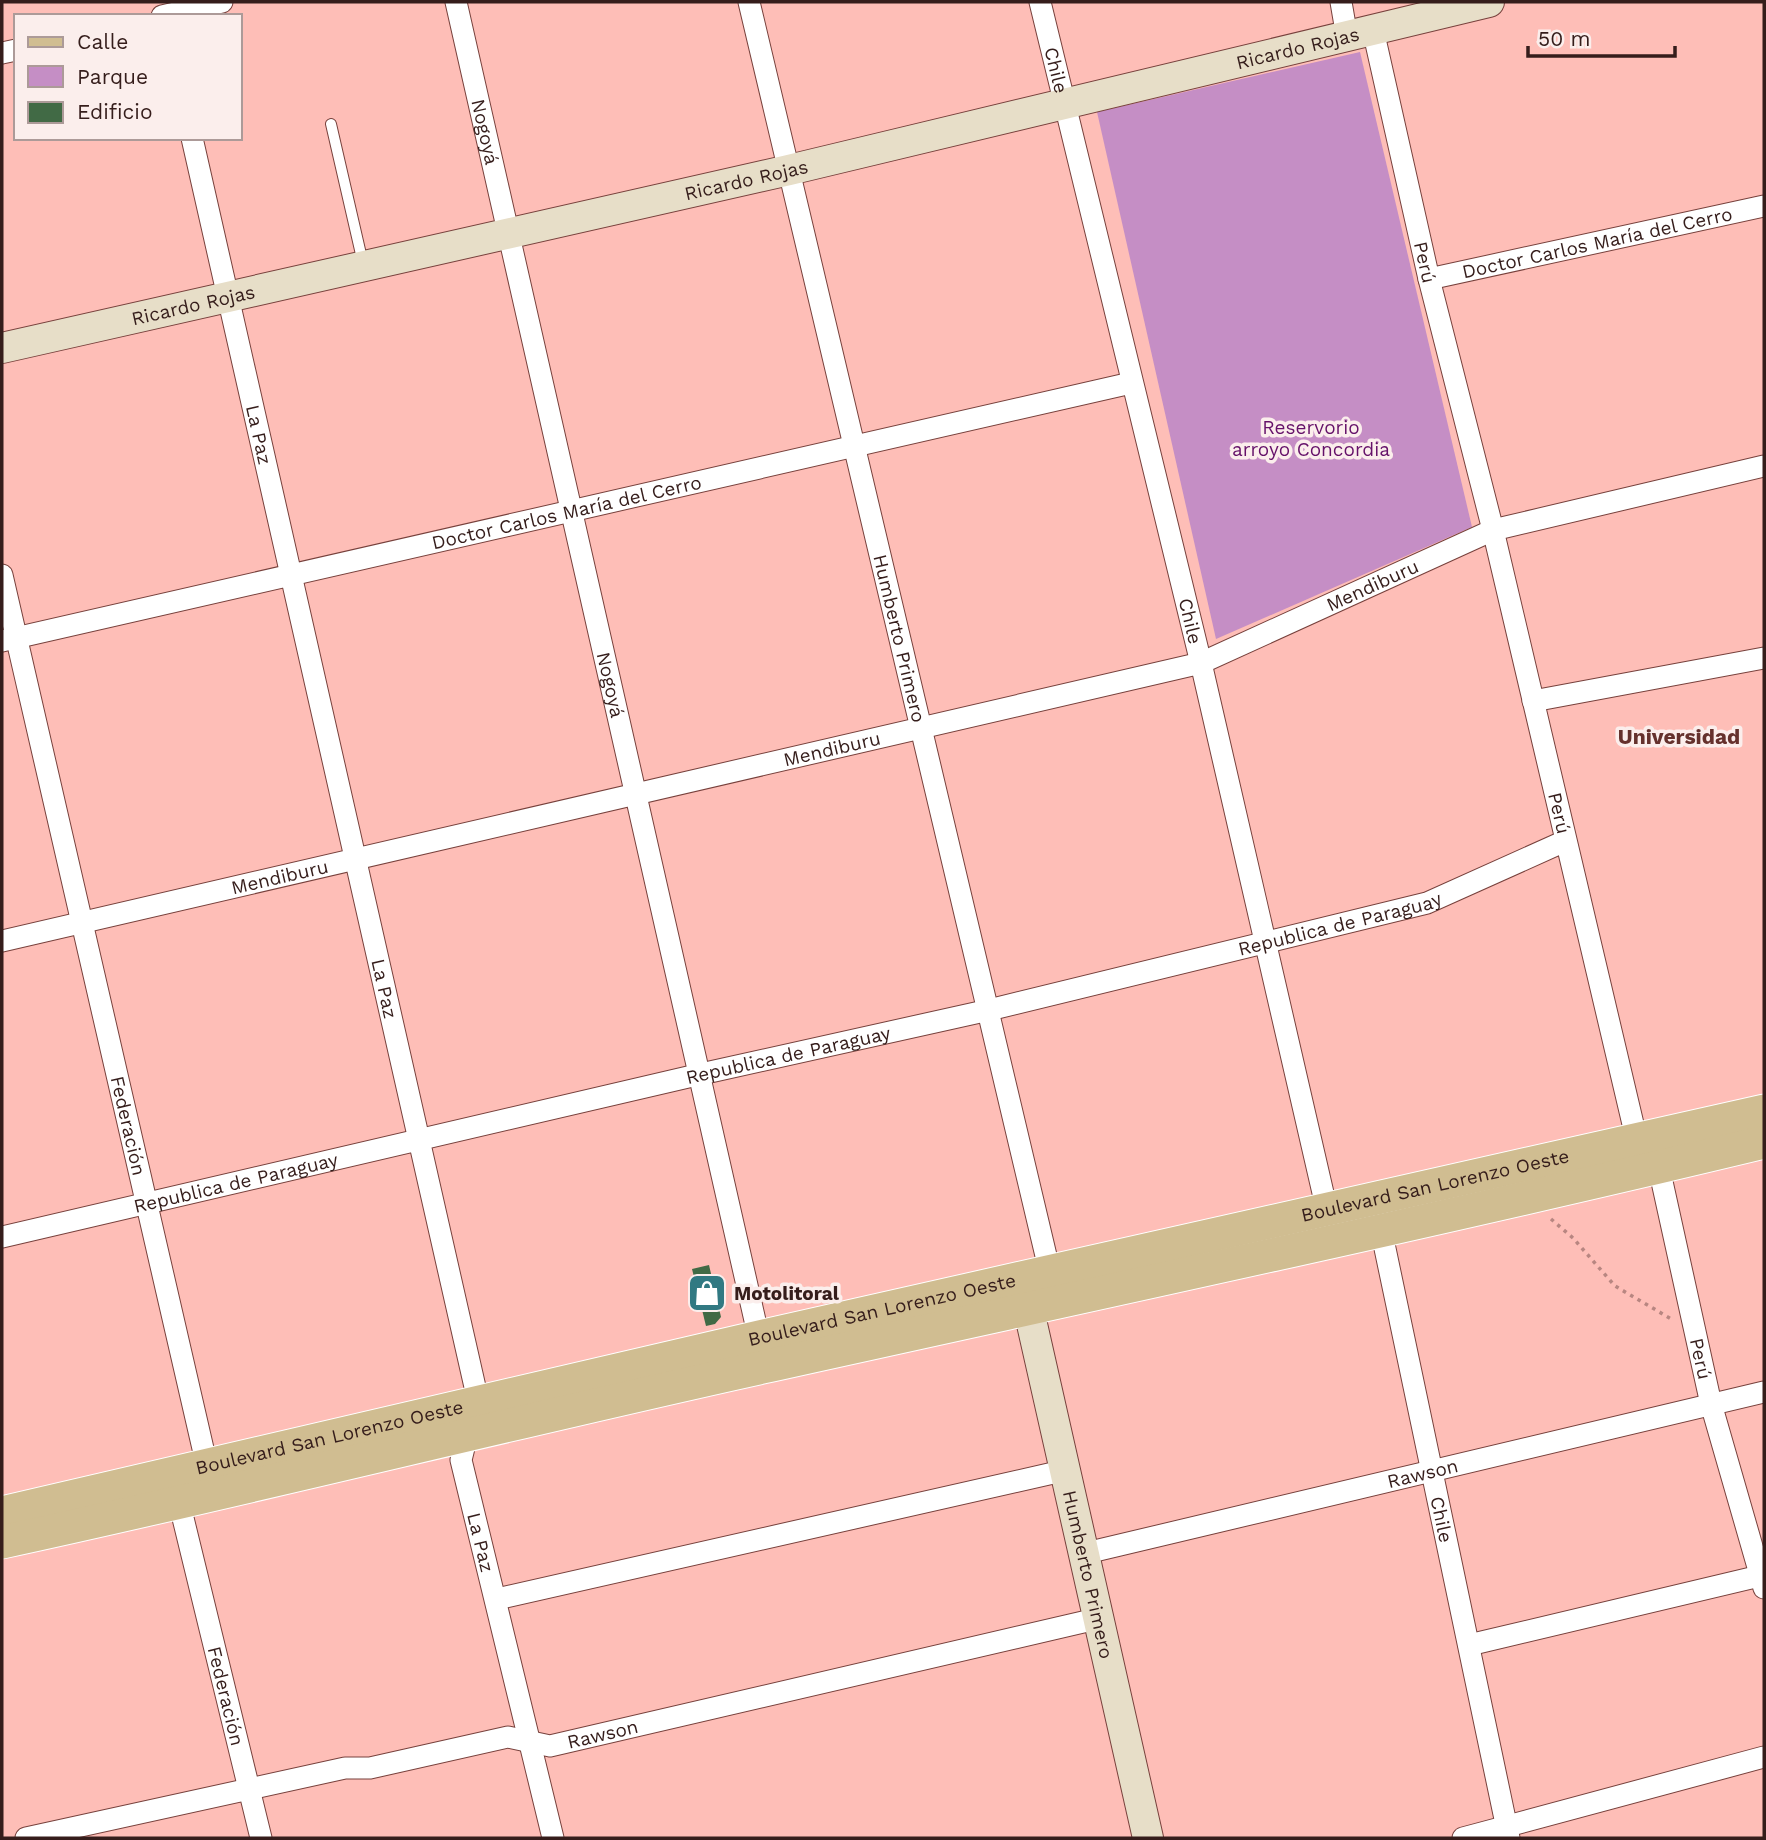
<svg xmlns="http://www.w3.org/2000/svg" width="1766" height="1840" viewBox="0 0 1766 1840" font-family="'Work Sans',sans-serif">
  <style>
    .green { fill: #c58ec5 }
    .building { fill: #416a45 }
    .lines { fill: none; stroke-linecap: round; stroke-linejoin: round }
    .lane-casing { stroke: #77413c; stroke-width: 12 }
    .street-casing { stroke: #77413c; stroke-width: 23 }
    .secondary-casing { stroke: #77413c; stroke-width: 32 }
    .primary-casing { stroke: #fff; stroke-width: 35 }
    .path { stroke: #b88681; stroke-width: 3.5; stroke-dasharray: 3.5 5; stroke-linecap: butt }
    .lane { stroke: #fff; stroke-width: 10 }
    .street { stroke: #fff; stroke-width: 21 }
    .secondary { stroke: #e7dec8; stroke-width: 30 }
    .primary { stroke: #d0bd91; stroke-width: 33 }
    .labels { text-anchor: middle; stroke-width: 7; stroke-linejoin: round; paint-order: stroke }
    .street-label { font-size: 19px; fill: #351d1b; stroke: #fbeeec }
    .park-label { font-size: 19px; fill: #651169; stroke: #fbeeec }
    .poi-label { font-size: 19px; font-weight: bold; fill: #351d1b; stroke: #fbeeec; text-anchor: start }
    .neighbourhood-label { font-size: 21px; font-weight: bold; fill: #65312d; stroke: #fbeeec }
  </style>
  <rect width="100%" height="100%" fill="#febeb7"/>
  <path class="green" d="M1360,52L1472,527L1216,639L1097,112Z"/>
  <path class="building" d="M709,1265L721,1317L715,1324L706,1326L692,1269Z"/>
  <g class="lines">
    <defs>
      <path id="lane" d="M331,124L363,263"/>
      <g id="street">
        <path id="s1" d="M456,2L761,1347"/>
        <path id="s2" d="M749,2L1047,1260L1040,1283"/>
        <path id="s3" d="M1040,2L1201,663L1329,1219"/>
        <path d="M1341,2L1347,37"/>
        <path d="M162,16L222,2"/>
        <path id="s4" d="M1373,30L1429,279L1493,530L1637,1141L1659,1168L1711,1404L1764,1588"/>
        <path d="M2,53L16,50"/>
        <path id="s5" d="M192,138L475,1387V1403L461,1460L553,1838"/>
        <path id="s6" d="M1429,279L1764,206"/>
        <path id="s7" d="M2,575L204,1453L182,1514L261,1838"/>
        <path id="s8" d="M2,641L1131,383"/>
        <path d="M1533,701L1764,658"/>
        <path id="s9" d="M2,941L1201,663L1493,530L1764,466"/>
        <path id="s10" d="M1379,1220L1509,1838"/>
        <path id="s11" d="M2,1237L701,1074L989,1010L1427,903L1565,841"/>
        <path id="s12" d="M1082,1554L1764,1392"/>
        <path d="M497,1599L1062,1471"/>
        <path d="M1469,1645L1764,1575"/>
        <path id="s13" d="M26,1838L345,1768H370L508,1737L550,1746L1096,1619"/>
        <path d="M1463,1838L1764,1757"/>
      </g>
      <g id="secondary">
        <path id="s14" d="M2,348L789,170L1489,2"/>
        <path id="s15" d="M1029,1311L1148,1838"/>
      </g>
      <g id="primary">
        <path id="s16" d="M2,1513L759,1337L1764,1111"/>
        <path d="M2,1542C256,1487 509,1423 763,1367C1097,1293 1431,1222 1764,1142"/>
      </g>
    </defs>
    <use href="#lane" class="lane-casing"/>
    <use href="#street" class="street-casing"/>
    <use href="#secondary" class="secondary-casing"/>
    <use href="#primary" class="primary-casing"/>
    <path class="path" d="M1551,1219L1573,1238L1615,1286L1673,1320"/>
    <use href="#lane" class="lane"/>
    <use href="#street" class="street"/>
    <use href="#secondary" class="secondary"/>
    <use href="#primary" class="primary"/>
  </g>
  <defs>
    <symbol id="shop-square" viewBox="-11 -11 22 22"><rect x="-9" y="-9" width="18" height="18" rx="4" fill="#317982" stroke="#fbeeec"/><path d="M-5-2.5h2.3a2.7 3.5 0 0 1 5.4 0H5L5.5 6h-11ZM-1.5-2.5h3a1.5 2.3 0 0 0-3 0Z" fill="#fff"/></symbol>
  </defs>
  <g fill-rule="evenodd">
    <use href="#shop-square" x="685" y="1271" width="44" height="44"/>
  </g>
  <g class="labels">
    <g class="street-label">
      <text dy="7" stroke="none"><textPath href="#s14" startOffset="1330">Ricardo Rojas</textPath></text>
      <text dy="7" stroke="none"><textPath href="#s3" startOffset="70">Chile</textPath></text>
      <text dy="7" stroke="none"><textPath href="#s1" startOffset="133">Nogoyá</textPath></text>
      <text dy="7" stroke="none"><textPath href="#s14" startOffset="763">Ricardo Rojas</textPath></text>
      <text dy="7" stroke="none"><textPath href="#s6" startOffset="172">Doctor Carlos María del Cerro</textPath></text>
      <text dy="7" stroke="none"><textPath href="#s4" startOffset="238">Perú</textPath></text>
      <text dy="7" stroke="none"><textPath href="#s14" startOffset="196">Ricardo Rojas</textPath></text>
      <text dy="7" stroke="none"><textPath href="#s5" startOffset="304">La Paz</textPath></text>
      <text dy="7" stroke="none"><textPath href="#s8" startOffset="579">Doctor Carlos María del Cerro</textPath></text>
      <text dy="7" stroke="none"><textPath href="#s9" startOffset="1419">Mendiburu</textPath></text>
      <text dy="7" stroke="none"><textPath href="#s3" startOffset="637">Chile</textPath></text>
      <text dy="7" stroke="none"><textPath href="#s2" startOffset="654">Humberto Primero</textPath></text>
      <text dy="7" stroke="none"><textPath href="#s1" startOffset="700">Nogoyá</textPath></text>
      <text dy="7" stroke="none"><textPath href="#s9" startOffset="852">Mendiburu</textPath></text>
      <text dy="7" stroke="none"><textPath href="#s4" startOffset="805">Perú</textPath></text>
      <text dy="7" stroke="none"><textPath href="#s9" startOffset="285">Mendiburu</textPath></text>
      <text dy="7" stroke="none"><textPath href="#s11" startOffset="1374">Republica de Paraguay</textPath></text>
      <text dy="7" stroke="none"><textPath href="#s5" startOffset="872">La Paz</textPath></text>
      <text dy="7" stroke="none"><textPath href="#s11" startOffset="807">Republica de Paraguay</textPath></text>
      <text dy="7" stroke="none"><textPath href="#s7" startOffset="565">Federación</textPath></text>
      <text dy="7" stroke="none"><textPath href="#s11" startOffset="240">Republica de Paraguay</textPath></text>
      <text dy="7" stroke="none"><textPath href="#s16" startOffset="1470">Boulevard San Lorenzo Oeste</textPath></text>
      <text dy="7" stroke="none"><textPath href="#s16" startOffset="903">Boulevard San Lorenzo Oeste</textPath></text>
      <text dy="7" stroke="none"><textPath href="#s4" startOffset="1372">Perú</textPath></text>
      <text dy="7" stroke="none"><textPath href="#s16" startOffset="336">Boulevard San Lorenzo Oeste</textPath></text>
      <text dy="7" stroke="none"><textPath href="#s12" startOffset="350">Rawson</textPath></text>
      <text dy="7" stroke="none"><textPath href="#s10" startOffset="306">Chile</textPath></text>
      <text dy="7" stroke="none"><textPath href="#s5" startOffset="1440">La Paz</textPath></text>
      <text dy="7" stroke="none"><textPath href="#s15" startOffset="270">Humberto Primero</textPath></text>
      <text dy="7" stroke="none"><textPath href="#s7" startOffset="1153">Federación</textPath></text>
      <text dy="7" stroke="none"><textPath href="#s13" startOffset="590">Rawson</textPath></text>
    </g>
    <g class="park-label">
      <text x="1311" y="434">Reservorio<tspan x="1311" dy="22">arroyo Concordia</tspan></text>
    </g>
    <g class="poi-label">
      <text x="734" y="1300">Motolitoral</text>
    </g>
    <g class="neighbourhood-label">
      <text x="1679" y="744">Universidad</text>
    </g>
  </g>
  <rect width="1766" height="1840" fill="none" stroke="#351d1b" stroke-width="7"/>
  <rect x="14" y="14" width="228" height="126" fill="#fbeeec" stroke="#ac9a98" stroke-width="2"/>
  <rect x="28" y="37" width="35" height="10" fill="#d0bd91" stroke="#ac9a98" stroke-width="2"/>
  <text x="77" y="49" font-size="21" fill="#351d1b">Calle</text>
  <rect x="28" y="66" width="35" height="21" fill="#c58ec5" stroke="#ac9a98" stroke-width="2"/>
  <text x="77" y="84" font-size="21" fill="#351d1b">Parque</text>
  <rect x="28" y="102" width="35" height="21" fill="#416a45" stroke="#ac9a98" stroke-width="2"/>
  <text x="77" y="119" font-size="21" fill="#351d1b">Edificio</text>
  <path d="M1528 46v10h147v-10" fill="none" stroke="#351d1b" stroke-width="3.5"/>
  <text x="1538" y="46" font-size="21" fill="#351d1b" stroke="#fbeeec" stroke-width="5" paint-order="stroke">50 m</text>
</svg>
